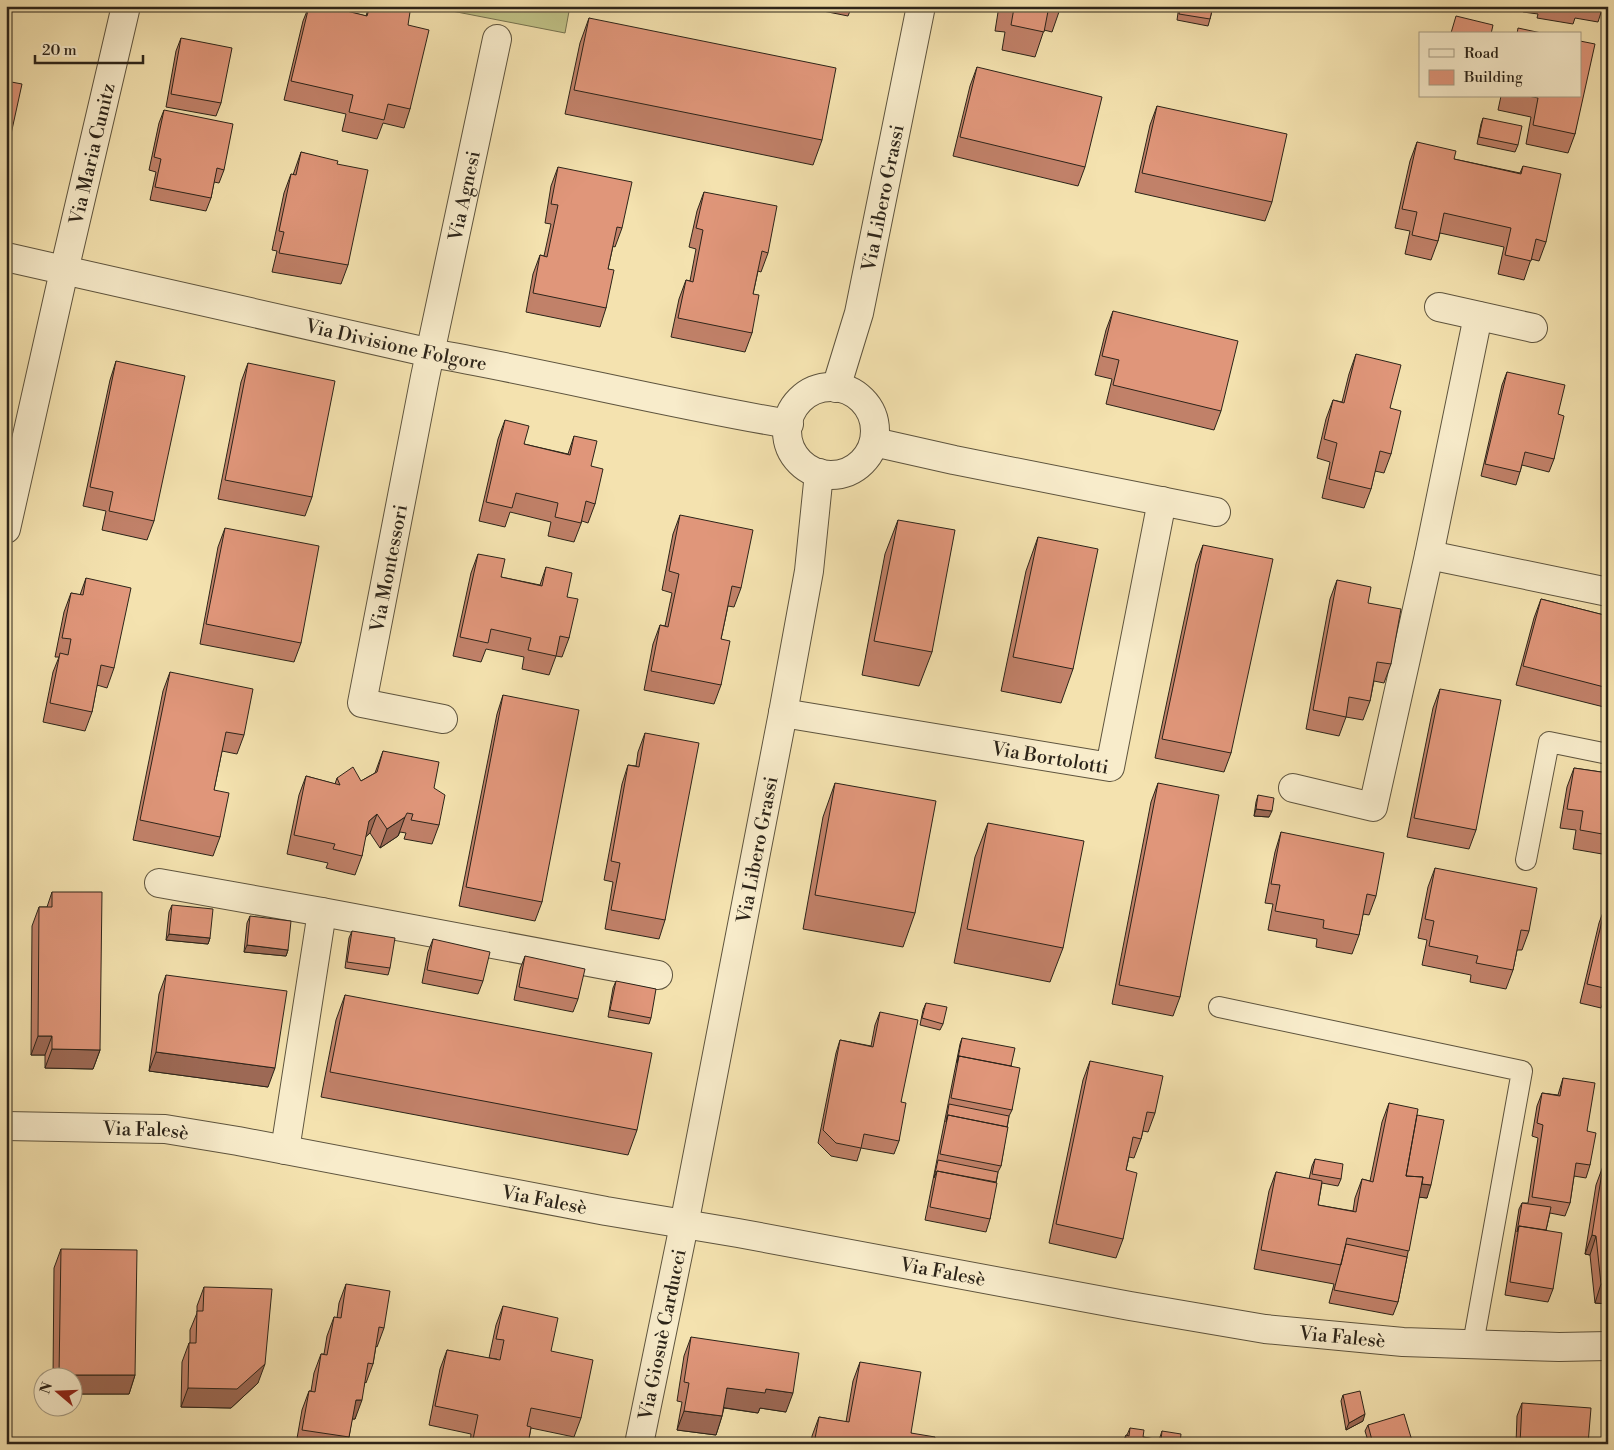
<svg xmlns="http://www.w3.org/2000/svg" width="1614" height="1450" viewBox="0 0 1614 1450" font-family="'Libre Bodoni',serif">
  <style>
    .green { fill: #c0c287; stroke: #767350 }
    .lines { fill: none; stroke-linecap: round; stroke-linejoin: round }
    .lane-casing { stroke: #5e543e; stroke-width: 22 }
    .street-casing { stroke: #5e543e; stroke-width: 30 }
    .lane { stroke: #f8eccb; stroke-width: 20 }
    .street { stroke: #f8eccb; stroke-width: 28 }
    .wall { fill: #c18169; stroke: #2c2419 }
    .shaded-wall { fill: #9d6955; stroke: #2c2419 }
    .building { fill: #e0967a; stroke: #2c2419 }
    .labels { text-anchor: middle; stroke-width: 4.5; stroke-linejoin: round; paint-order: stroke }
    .street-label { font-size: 19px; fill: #2c2419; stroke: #f8eccb }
  </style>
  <rect width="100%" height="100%" fill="#f4e2af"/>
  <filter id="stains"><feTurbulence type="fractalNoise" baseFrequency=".004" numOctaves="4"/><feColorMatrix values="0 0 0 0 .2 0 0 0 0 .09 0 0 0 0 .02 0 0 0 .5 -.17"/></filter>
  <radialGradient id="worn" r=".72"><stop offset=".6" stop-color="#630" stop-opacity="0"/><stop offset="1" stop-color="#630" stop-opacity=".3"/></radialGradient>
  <path class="green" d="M426,6H570L565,33Z"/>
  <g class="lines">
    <defs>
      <path id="lane" d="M1526,860L1549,742L1608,754
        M1219,1007L1522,1071L1473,1344"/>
      <g id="street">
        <path id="s1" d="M6,257L431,353C551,374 669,404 789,424"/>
        <path d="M1439,307L1533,328"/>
        <circle cx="831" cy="431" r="44"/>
        <path id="s2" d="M836,388L859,313L921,6"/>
        <path d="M874,442L954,460L1216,512"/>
        <path id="s3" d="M6,529L64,271L126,6"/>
        <path d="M1429,555L1608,592"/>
        <path id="s4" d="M783,713L1110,767L1162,501"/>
        <path id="s5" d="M443,719L362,703L425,377L497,39"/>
        <path d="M1293,788L1373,807L1429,555L1478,316"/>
        <path d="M159,883L322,912L658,975"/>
        <path id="s6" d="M6,1126L165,1129L238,1141L606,1211L738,1233L1130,1306L1265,1329L1403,1342L1559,1347L1608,1346"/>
        <path d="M285,1150L322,912"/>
        <path id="s7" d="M639,1444L684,1225L783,713L809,571L819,473"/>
      </g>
    </defs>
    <use href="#lane" class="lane-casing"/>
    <use href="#street" class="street-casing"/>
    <use href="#lane" class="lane"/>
    <use href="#street" class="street"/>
  </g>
  <path class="wall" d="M309,6H326L366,16L369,6H388L408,25L410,109L404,128L383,123L377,139L342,131L346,114L284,100L303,21Z
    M798,6H852L848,16Z
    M999,6H1061L1052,32L1044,30L1035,57L1002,50L1005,32L995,31Z
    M1179,6H1213L1210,19L1208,26L1177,20Z
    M1524,6H1603L1598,22L1575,18L1573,24L1537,18L1538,14L1523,12Z
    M589,18L822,140L813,165L565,114L580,43Z
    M181,38L221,103L216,116L166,107L176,51Z
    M977,67L1085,167L1078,186L953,156L970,86Z
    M1501,96H1580L1575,134L1568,153L1526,144L1531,117L1498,110Z
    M1157,106L1272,202L1265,221L1135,192L1150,125Z
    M164,110L224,170L219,183L214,182L211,198L206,211L150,200L156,172L149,170L159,123Z
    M1483,118L1518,145L1515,152L1477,144L1481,124Z
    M1417,142L1454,159L1520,173L1523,166L1546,242L1539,261L1531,259L1524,280L1498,274L1504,247L1440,233L1438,241L1431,260L1405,254L1410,231L1395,228L1410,161Z
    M301,152L337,164L348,265L341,284L272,272L277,251L272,250L284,193L291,174L293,175Z
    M558,167L622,228L615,247L613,246L608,269L606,308L600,327L526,312L533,274L540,255L544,256L551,224L545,223L551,186Z
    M704,192L768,253L761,272L758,271L753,294L752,333L745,352L671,337L679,299L686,280L690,281L696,249L689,247L697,211Z
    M1113,311L1221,411L1214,430L1106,404L1112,379L1095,375L1106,330Z
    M1356,354L1390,408L1391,454L1384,473L1375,471L1371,489L1364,508L1322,498L1330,462L1317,458L1326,419L1333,400L1342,402L1349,374Z
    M116,361L154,521L147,540L102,530L106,511L83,506L110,380Z
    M248,363L312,497L305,516L218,499L241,382Z
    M1507,372L1558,414L1554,459L1549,472L1522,465L1516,485L1481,476L1502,385Z
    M505,420L524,444L568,454L574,436L591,466L595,504L588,523L582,521L574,542L548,536L551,522L510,512L505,527L479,521L498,439Z
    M680,515L741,588L734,607L728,606L721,639V685L714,704L644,690L653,644L660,625L665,626L672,593L662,590L673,534Z
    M898,520L932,652L919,686L862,675L885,554Z
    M225,528L301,643L294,662L200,644L218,547Z
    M1038,537L1073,669L1061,703L1001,691L1026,571Z
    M1203,545L1231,753L1224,772L1155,758L1196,564Z
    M478,554L501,577L540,585L546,567L567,597L569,638L562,657L556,656L549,675L522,669L524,657L486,649L481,662L453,656L471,573Z
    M86,578L114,668L107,688L97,685L92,712L85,731L43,722L53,672L59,657H55L64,612L71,593L80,595Z
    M1337,580L1368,603L1391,664L1384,683L1374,681L1370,701L1363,720L1346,717L1339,736L1306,729L1330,599Z
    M1541,599L1608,616V708L1516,685L1534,618Z
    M170,672L244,735L237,754L222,751L214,790L220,837L213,856L133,840L163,691Z
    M1440,689L1476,830L1469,849L1407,837L1433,708Z
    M503,695L542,902L535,921L459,906L497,714Z
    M645,733L665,920L659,939L605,929L613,882L604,880L622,784L628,765L636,766L638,752Z
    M383,751L434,788L439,825L432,844L404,839L406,833L400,832L398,836L380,848L370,833L365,837L362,856L355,875L326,868L328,863L287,854L299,795L306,776L335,784L337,778L361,781L375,773Z
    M1574,768L1608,773V855L1573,849L1576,830L1560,828L1567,787Z
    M835,783L915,913L903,947L803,929L823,817Z
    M1158,783L1180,997L1173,1016L1112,1004L1151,802Z
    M1258,795L1269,817L1254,816L1256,802Z
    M988,823L1063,948L1050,982L954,963L975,857Z
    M1281,832L1376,896L1369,915L1363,914L1359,935L1352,954L1316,947L1317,939L1268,930L1273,904L1265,903L1275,852Z
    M1435,868L1529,931L1522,950H1517L1513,970L1506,989L1470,982L1471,975L1422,965L1427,940L1418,938L1428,887Z
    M52,892L100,1050L93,1069L45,1068V1055H31L32,926L39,907H47Z
    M1606,904H1608V1000L1604,999L1601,1008L1580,1003L1599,923Z
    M172,905L210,938L208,944L166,940L169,912Z
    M250,916L288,950L286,956L244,952L247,923Z
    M352,931L390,968L388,975L345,968L349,938Z
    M433,939L483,981L478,994L422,983L428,952Z
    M525,956L578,999L573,1012L514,1000L520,969Z
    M166,975L268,1087L149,1071L159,994Z
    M616,981L651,1018L649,1024L608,1017L613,988Z
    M345,995L637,1130L628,1155L321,1097L336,1020Z
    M926,1003L943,1024L940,1030L920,1025L923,1010Z
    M880,1012L901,1102L899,1141L894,1154L861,1148L857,1161L831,1156L818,1143L836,1053L840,1040L871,1046L875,1025Z
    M962,1038L1012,1066V1110L1009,1116L1001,1166L998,1172L990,1219L986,1232L925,1220L955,1069L960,1044Z
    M1090,1061L1155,1113L1148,1132L1143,1131L1141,1139L1134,1158L1129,1157L1126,1170L1123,1239L1116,1258L1049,1243L1083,1080Z
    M1563,1078L1587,1131L1590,1165L1586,1178L1574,1176L1570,1203L1565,1216L1550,1213L1546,1230L1553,1289L1548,1302L1505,1295L1519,1209L1522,1203H1528L1538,1138L1532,1136L1537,1106L1542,1093L1558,1095Z
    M1389,1103L1417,1115L1427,1198L1419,1197L1398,1302L1393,1315L1329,1303L1334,1284L1254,1269L1269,1191L1276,1172L1309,1179L1312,1166L1315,1159L1341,1179L1338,1186L1322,1183L1318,1205L1353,1211L1355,1198L1362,1179L1370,1181L1382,1122Z
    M1603,1166L1608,1304L1595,1303L1590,1255L1585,1254L1596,1185Z
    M61,1249L135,1375L129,1394H72V1378H53L54,1268Z
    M346,1284L384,1328L377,1347L376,1346L373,1364L366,1383L365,1382L355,1419H352L349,1437L347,1444H296L302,1410L309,1391H311L314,1373L321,1354H324L327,1336L334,1317L337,1318L339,1303Z
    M204,1287L258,1383L231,1408L181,1407L182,1362L189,1343H190V1330L197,1313V1306Z
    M503,1306L551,1351L581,1418L574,1437L531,1428L528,1444H470L471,1434L429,1425L440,1369L447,1350L497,1360V1359L489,1358L496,1325Z
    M691,1337L786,1412L760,1408L758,1413L724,1408L722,1416L716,1435L677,1430L682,1402L677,1401L684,1356Z
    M860,1362L911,1433L934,1444H811L812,1436L819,1417L846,1422L853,1381Z
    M1343,1395L1363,1421L1346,1430L1341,1401Z
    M1522,1403L1588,1444H1516L1517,1416Z
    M1368,1425L1413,1444H1369L1365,1431Z
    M1130,1428L1143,1437L1159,1440L1162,1431L1181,1444H1122L1126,1435H1127Z"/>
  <path class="shaded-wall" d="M1256,809L1272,811L1269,817L1254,816Z
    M377,814L370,833L362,840L369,821Z
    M405,817L398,836L380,848L387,829Z
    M169,934L210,938L208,944L166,940Z
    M247,945L288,950L286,956L244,952Z
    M38,1036H52L45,1055H31Z
    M52,1049L100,1050L93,1069L45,1068Z
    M156,1052L275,1068L268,1087L149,1071Z
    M1404,1182L1431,1185L1427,1198L1399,1195Z
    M1592,1235L1596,1236L1590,1255L1585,1254Z
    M1601,1284L1608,1285V1304L1595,1303Z
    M265,1364L258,1383L231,1408L181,1407L188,1388Z
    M59,1375H135L129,1394H72V1378H58Z
    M727,1388L766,1389L793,1393L786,1412L760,1408L758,1413L720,1407Z
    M356,1400H362L355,1419H349Z
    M684,1411L722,1416L716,1435L677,1430Z
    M1365,1414L1363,1421L1346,1430L1349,1423Z"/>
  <path class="building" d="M309,6H326L367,16L370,6H388L410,12L408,25L429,30L410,109L388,104L384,120L349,112L353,95L291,81Z
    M1005,6H1049L1044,32L1011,25L1014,8Z
    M1181,6H1213L1210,19L1179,14Z
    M1551,6H1578L1577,11Z
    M1589,6H1603L1602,9Z
    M1456,16L1493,25L1491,34H1455L1451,33Z
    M589,18L836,68L822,140L574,90Z
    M1518,28L1546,34H1517Z
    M181,38L232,48L221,103L171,94Z
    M1580,41L1595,44L1575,134L1533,125L1538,98L1528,96H1580Z
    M977,67L1102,97L1085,167L960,137Z
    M6,81L22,84L6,157Z
    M1157,106L1287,134L1272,202L1142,173Z
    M164,110L233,124L224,170L217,168L211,198L155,187L161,159L154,157Z
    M1483,118L1522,126L1518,145L1479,137Z
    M1417,142L1456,151L1454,159L1521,174L1523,166L1561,174L1546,242L1536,239L1531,261L1505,255L1511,228L1444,213L1438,241L1412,235L1417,212L1402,209Z
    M301,152L338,161L337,164L368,170L348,265L279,253L284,232L279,231L291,174L296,175Z
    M558,167L632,182L622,228L617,227L608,269L614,270L606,308L533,293L540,255L547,257L558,205L551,204Z
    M704,192L777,206L768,253L762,251L753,294L759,295L752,333L678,318L686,280L693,282L703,230L696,228Z
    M1113,311L1238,341L1221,411L1113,385L1119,360L1102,356Z
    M1356,354L1401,365L1390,408L1401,411L1391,454L1380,451L1371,489L1329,479L1337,443L1324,439L1333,400L1344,403Z
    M116,361L185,376L154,521L109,511L113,492L90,487Z
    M248,363L335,381L312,497L225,480Z
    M1507,372L1565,385L1558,414L1564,416L1554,459L1525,452L1520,472L1485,464Z
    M505,420L529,426L524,444L570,455L574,436L597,441L591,466L603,469L595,504L586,501L581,523L555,517L558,503L516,493L512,508L486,502Z
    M680,515L753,530L741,588L732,586L721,639L730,641L721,685L651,671L660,625L668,627L679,574L669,571Z
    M898,520L955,530L932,652L874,641Z
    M225,528L319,546L301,643L206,624Z
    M1038,537L1098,549L1073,669L1013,657Z
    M1203,545L1273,559L1231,753L1162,739Z
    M478,554L505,559L501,577L542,586L546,567L572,573L567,597L578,599L569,638L560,636L556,656L528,650L531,638L491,629L488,643L460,637Z
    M86,578L131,588L114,668L101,665L92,712L50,703L60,653L68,655L71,639L62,638L71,593L83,595Z
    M1337,580L1371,587L1368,603L1401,609L1391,664L1377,662L1370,701L1349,697L1346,717L1313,710Z
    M1541,599L1608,616V688L1523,666Z
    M170,672L253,689L244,735L226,732L214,790L229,793L220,837L140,820Z
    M1440,689L1501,700L1476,830L1414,818Z
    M503,695L579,710L542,902L466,887Z
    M645,733L699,743L665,920L611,910L620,863L611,861L628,765L639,767Z
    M383,751L439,762L434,788L445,795L439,825L411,820L413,814L407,813L405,817L387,829L377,814L369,821L362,856L333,849L335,844L294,835L306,776L340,785L337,778L353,767L361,781L377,772Z
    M1574,768L1608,773V835L1580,830L1583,811L1567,809Z
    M835,783L936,801L915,913L815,895Z
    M1158,783L1219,795L1180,997L1119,985Z
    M1258,795L1274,798L1272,811L1256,809Z
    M988,823L1084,841L1063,948L967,929Z
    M1281,832L1384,853L1376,896L1367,894L1359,935L1323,928L1324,920L1275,911L1280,885L1271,884Z
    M1435,868L1537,888L1529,931L1521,930L1513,970L1476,963L1478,956L1429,946L1434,921L1425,919Z
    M52,892H102L100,1050L52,1049V1036H38L39,907H52Z
    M1606,904H1608V989L1587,984Z
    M172,905L213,909L210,938L169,934Z
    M250,916L291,921L288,950L247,945Z
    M352,931L395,938L390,968L347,962Z
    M433,939L490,952L483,981L427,970Z
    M525,956L585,969L578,999L519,987Z
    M166,975L287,991L275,1068L156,1052Z
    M616,981L656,989L651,1018L610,1010Z
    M345,995L652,1053L637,1130L330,1072Z
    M926,1003L947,1007L943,1024L922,1018Z
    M880,1012L918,1020L901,1102L906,1103L899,1141L864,1134L861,1148L836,1143L823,1130L840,1040L873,1047Z
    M962,1038L1015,1048L1011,1066L959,1056L957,1063Z
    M959,1056L1020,1068L1012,1110L951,1098Z
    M1090,1061L1163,1076L1155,1113L1147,1112L1141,1139L1133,1137L1126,1170L1137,1173L1123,1239L1056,1224Z
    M1563,1078L1595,1083L1587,1131L1596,1133L1590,1165L1576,1163L1570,1203L1532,1197L1543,1125L1537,1123L1542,1093L1560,1096Z
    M1389,1103L1418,1109L1406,1176L1423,1177L1409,1251L1347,1238L1341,1265L1261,1250L1276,1172L1322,1181L1318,1205L1356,1212L1362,1179L1373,1182Z
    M949,1104L1009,1116L1007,1127L948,1115L946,1122Z
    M948,1115L1008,1127L1001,1166L940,1154Z
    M1417,1115L1444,1120L1431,1185L1422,1184L1423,1177L1406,1176Z
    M1315,1159L1343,1164L1341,1179L1312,1174Z
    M938,1160L998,1172L996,1182L937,1171L934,1178Z
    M1603,1166L1608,1167V1285L1601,1284L1596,1236L1592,1235Z
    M937,1171L997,1183L990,1219L930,1207Z
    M1522,1203L1551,1207L1546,1230L1519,1226L1517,1232Z
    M1519,1226L1562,1233L1553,1289L1510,1282Z
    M1346,1244L1407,1257L1398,1302L1334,1290Z
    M61,1249L137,1250L135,1375H59Z
    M346,1284L390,1291L384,1328L379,1327L373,1364L368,1363L362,1400H356L349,1437L302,1430L309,1391L315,1392L321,1354L327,1355L334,1317L341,1318Z
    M204,1287L272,1289L265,1364L237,1389L188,1388L189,1343H196L197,1311H203Z
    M503,1306L558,1318L551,1351L593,1360L581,1418L531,1408L527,1426L531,1427L528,1444H472L478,1415L435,1406L447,1350L500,1360L504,1340L496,1339Z
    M691,1337L799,1353L793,1393L766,1389L765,1393L727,1388L722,1416L684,1411L689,1383L684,1382Z
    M860,1362L921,1372L911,1433L935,1437L934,1444H814L819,1417L849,1422Z
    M1360,1391L1365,1414L1349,1423L1343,1395Z
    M1522,1403L1591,1408L1588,1444H1520Z
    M1404,1414L1413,1444H1373L1368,1425Z
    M1130,1428L1144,1430L1143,1437L1161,1440L1162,1431L1181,1434L1180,1443H1181V1444H1125L1126,1435L1129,1436Z
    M709,1441L726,1444H708Z"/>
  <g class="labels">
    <g class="street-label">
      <text dy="7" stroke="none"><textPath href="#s3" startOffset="385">Via Maria Cunitz</textPath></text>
      <text dy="7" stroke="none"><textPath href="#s5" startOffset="600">Via Agnesi</textPath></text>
      <text dy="7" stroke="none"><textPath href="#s2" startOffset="196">Via Libero Grassi</textPath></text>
      <text dy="7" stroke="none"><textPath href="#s1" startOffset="400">Via Divisione Folgore</textPath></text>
      <text dy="7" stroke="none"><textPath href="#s5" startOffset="220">Via Montessori</textPath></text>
      <text dy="7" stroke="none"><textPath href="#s4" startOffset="271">Via Bortolotti</textPath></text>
      <text dy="7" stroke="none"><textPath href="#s7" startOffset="606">Via Libero Grassi</textPath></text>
      <text dy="7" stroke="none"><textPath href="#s6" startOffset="140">Via Falesè</textPath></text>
      <text dy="7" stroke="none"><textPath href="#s6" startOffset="545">Via Falesè</textPath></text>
      <text dy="7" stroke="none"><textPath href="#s6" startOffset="950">Via Falesè</textPath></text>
      <text dy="7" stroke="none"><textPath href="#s7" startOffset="112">Via Giosuè Carducci</textPath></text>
      <text dy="7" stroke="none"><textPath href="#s6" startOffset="1355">Via Falesè</textPath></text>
    </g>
  </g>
  <rect width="1614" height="1450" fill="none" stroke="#f4e2af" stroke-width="25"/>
  <rect x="8" y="8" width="1599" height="1435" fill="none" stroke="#2c2419" stroke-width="2.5"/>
  <rect x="12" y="12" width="1589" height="1425" fill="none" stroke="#2c2419"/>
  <rect x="1419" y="32" width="162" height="65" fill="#f8eccb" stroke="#a69c84"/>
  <rect x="1429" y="49" width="25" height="8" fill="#f8eccb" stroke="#a69c84"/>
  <text x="1464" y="58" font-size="15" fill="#2c2419">Road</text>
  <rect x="1429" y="70" width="25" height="15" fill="#e0967a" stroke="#a69c84"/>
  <text x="1464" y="82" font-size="15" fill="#2c2419">Building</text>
  <g transform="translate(58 1392) rotate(289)"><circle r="24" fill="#f8eccb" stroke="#a69c84"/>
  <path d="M0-4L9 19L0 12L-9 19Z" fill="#8f2418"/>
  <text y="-8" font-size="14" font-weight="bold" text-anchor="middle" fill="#2c2419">N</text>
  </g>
  <path d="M35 55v8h108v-8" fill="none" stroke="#2c2419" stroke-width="2.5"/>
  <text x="42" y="55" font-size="15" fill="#2c2419" stroke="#f8eccb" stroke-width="4" paint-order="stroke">20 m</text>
  <rect width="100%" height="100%" filter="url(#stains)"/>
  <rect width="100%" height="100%" fill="url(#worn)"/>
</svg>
